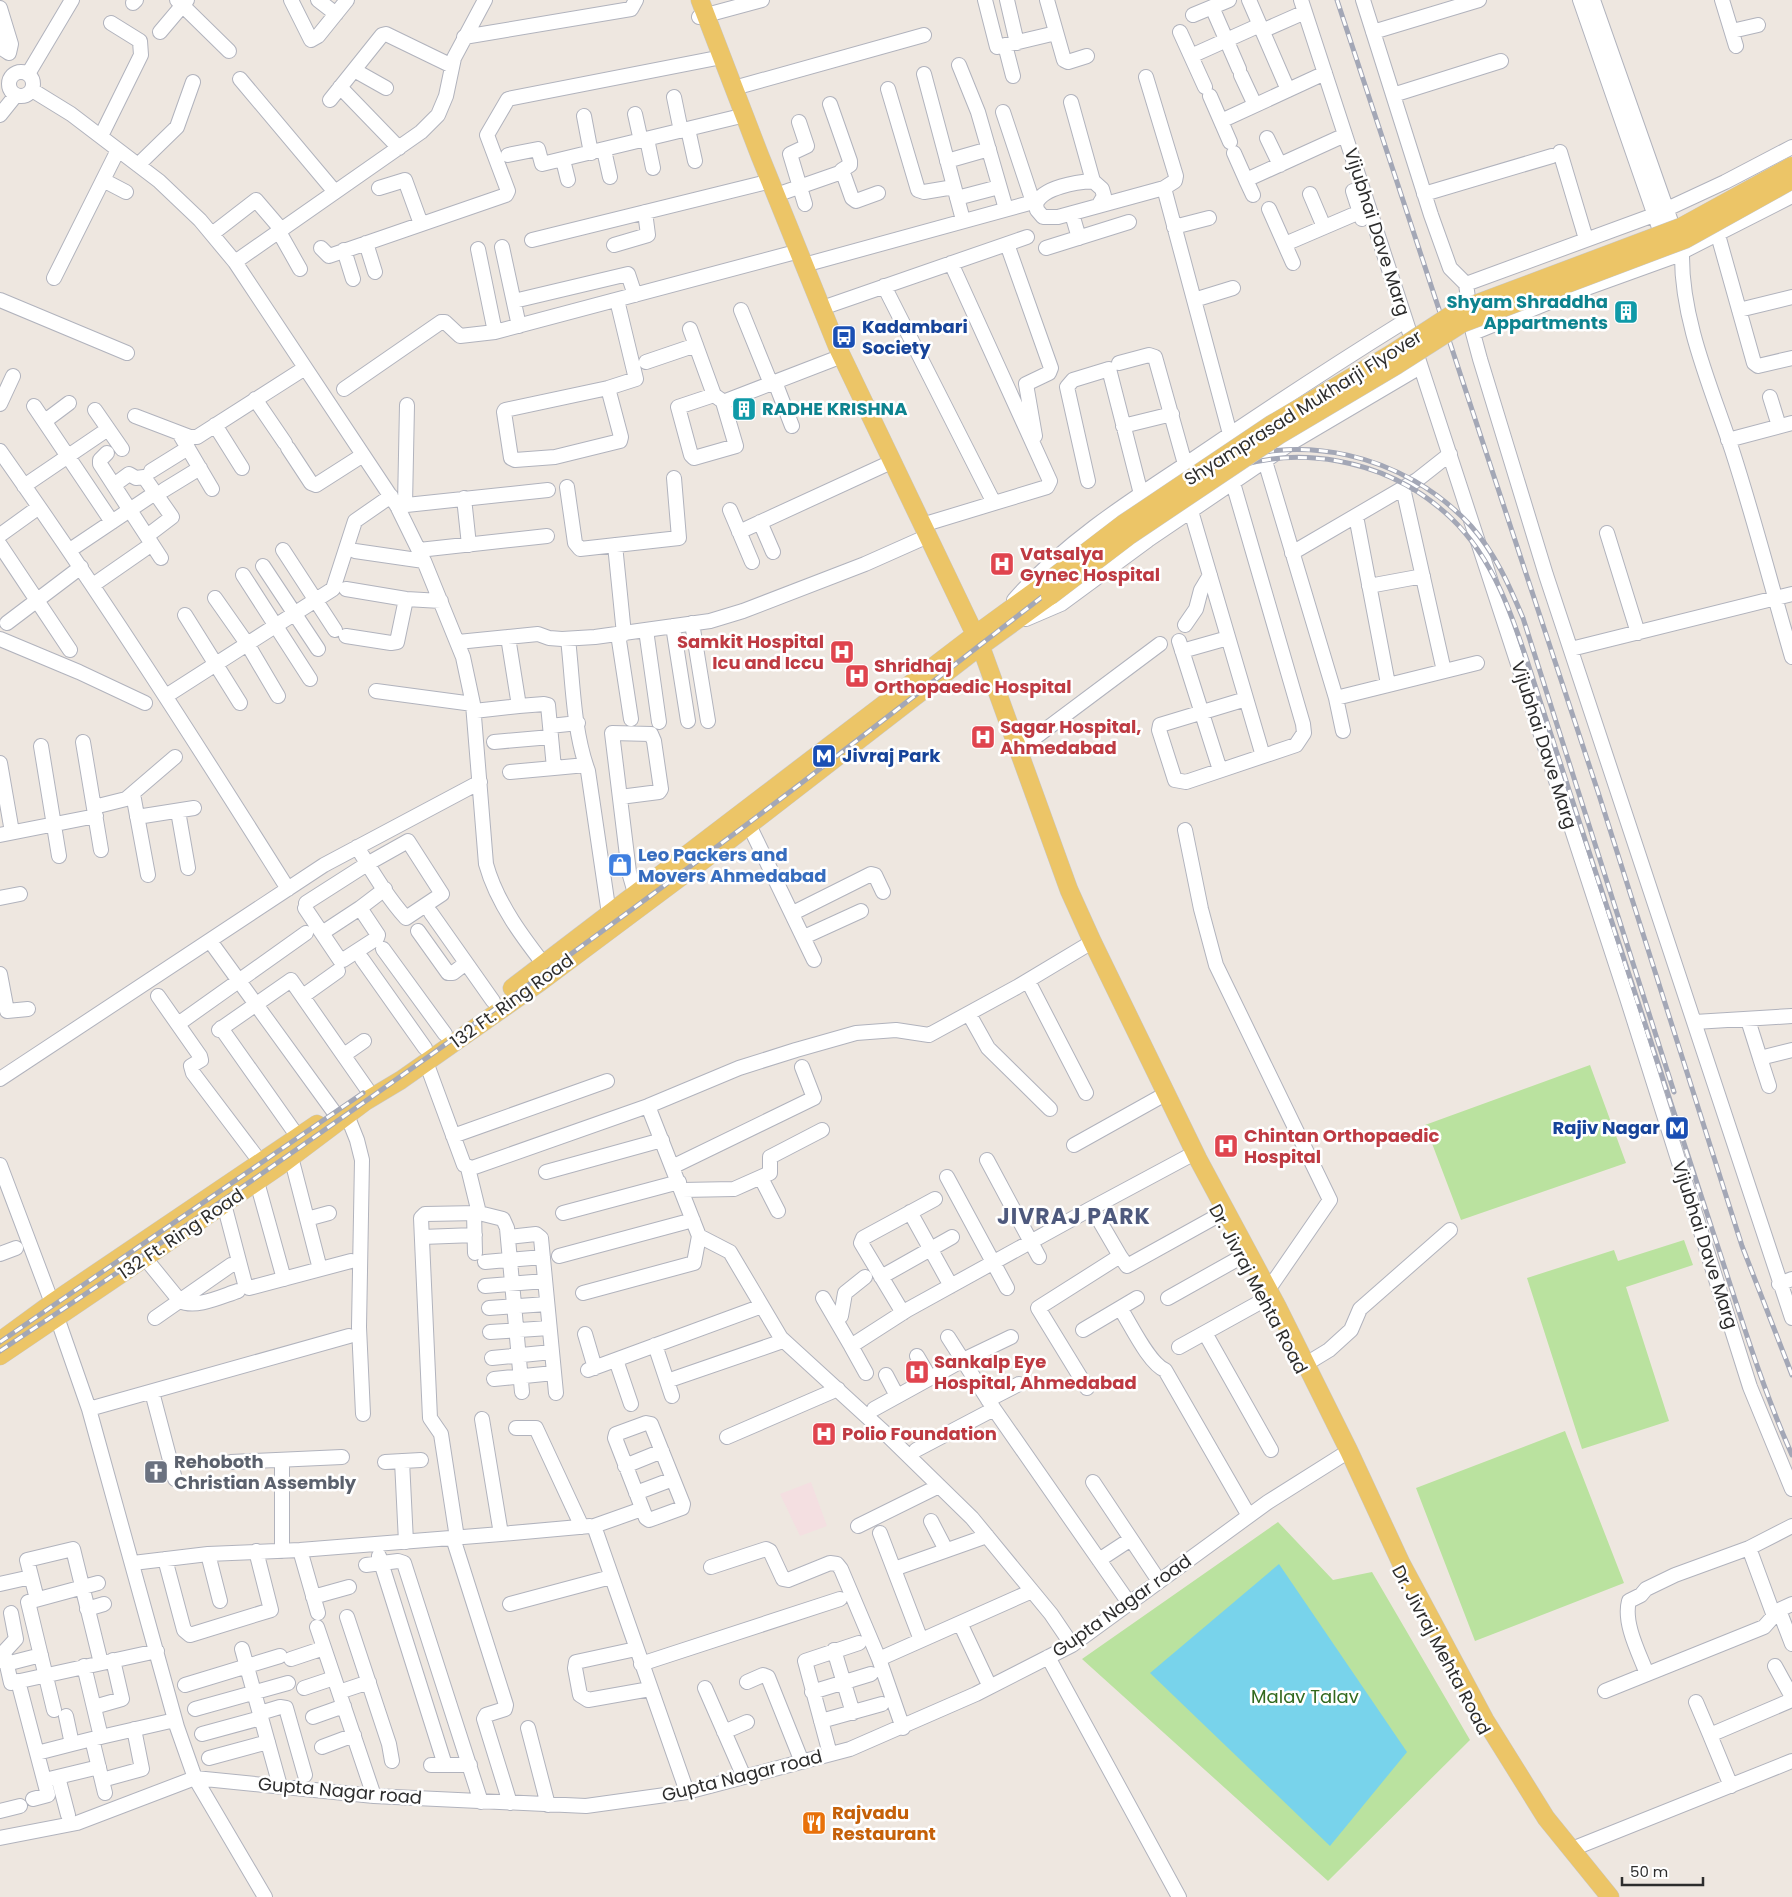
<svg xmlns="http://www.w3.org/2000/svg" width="1792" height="1897" viewBox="0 0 1792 1897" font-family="Poppins,sans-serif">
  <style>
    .medical { fill: #f4dfe1 }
    .green { fill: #bae29f }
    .water { fill: #78d3eb }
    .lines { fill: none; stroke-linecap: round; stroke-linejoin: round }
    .minor-casing { stroke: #b1b3bd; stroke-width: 16 }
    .major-casing { stroke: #c8c8c8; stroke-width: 19 }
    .minor { stroke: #fff; stroke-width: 14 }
    .major { stroke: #ecc567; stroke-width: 18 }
    .rail-casing { stroke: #a3a7b6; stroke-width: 5 }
    .rail { stroke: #fff; stroke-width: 3; stroke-dasharray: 9; stroke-linecap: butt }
    .major-bridge-casing { stroke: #c8c8c8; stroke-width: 19; stroke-linecap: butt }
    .major-bridge { stroke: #ecc567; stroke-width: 18 }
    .labels { text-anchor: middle; stroke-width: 5; stroke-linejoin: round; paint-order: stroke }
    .street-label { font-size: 18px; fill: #2d2d2d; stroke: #fff }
    .culture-label { font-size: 18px; font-weight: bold; fill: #0d838f; stroke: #fff; text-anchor: end }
    .transit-label { font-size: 18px; font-weight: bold; fill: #164399; stroke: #fff; text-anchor: start }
    .health-label { font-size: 18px; font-weight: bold; fill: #be3a42; stroke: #fff; text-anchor: start }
    .shop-label { font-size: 18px; font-weight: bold; fill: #366cbe; stroke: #fff; text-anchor: start }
    .worship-label { font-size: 18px; font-weight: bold; fill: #5b616d; stroke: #fff; text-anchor: start }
    .park-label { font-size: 18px; fill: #32691e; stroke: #fff }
    .food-label { font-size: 18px; font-weight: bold; fill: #c56008; stroke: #fff; text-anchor: start }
    .district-label { font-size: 22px; font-weight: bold; letter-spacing: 1px; fill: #4e597d; stroke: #fff }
  </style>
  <rect width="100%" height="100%" fill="#eee7e0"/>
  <path class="medical" d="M811,1482L827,1526L800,1536L780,1494Z"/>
  <path class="green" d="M1590,1065L1626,1163L1461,1220L1425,1125Z
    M1684,1240L1693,1265L1626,1287L1669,1421L1582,1449L1527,1278L1614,1250L1618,1261Z
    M1565,1431L1624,1583L1475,1641L1416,1488Z
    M1278,1522L1333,1580L1372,1572L1470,1740L1328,1881L1082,1659Z"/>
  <path class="water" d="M1279,1564L1407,1752L1330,1846L1150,1673Z"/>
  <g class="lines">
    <defs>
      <path id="minor" d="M177,0L229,51
        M291,0L311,40L318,36L347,0
        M318,0L336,14
        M985,0L997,47L1056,33
        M1007,0L1017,43
        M1047,0L1064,60L1068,62L1087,56
        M1249,0L1288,90
        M1301,0L1627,998L1750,1387L1792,1489
        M1363,0L1431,215L1450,268L1466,284L1473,333L1480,359L1546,575L1792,1318
        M1580,0L1664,242
        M1593,0L1682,253C1681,320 1711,387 1732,450C1754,518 1772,588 1792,657
        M1722,0L1736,46
        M133,3L136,0
        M0,8L11,44L9,53L3,49L0,38
        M1215,14L1239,69
        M1193,15L1229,0
        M699,17L762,0
        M1262,31L1305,12
        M1732,31L1758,25
        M160,32L187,0
        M1180,32L1205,87
        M1373,32L1479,0
        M464,37L631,9L636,0
        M1005,45L1013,76
        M1191,56L1260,25
        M959,65L978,112L1006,209
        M354,70L386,88
        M9 84a12 12 0 1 1 24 0a12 12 0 1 1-24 0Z
        M28,74L72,0
        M924,74L963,220
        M1241,75L1255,105
        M1146,77L1176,176L1175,181L1164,188
        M240,79L335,192
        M340,87L399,148
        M734,88L924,35
        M888,89L918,190L924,192L954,187
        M32,90L71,114L159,181L200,220L235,262L397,506L424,561L463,657L473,704L486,864C497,904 524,939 549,971
        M1393,95L1501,61
        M1210,96L1230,142
        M674,97L681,131
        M330,100L382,35L386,34L452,66
        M1071,102L1093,181
        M830,104L850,161V165L842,170L852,198L856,201L878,193
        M1003,112L1033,202
        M635,114L641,141
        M0,115L16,95
        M584,116L591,153
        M1221,121L1325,73
        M799,122L807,146L790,154L805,204
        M688,129L695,161
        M101,136L141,55L140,41L111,23
        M1267,138L1280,165
        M647,139L653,168
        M604,150L610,177
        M1560,152L1586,239
        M1234,153L1246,180L1345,135
        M508,155L538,149L542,164L737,117
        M563,160L568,180
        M947,161L989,149
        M138,165L177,127L193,82
        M103,180L126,192
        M1246,180L1253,195
        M379,188L405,180L421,224
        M1353,191L1362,219
        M1310,194L1324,227
        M1424,194L1552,156
        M776,195L842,172
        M957,198L999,187
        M1098,206L1104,196L1102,189L1093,181C1078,182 1042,187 1036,204L1037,210L1043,217H1058L1164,188L1230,434
        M1269,209L1293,263
        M1072,214L1079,238
        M1174,227L1209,218
        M278,230L300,269
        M212,234L256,200L280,228
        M1718,235L1754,363L1758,366L1792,358
        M532,240L763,183
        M366,243L375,272
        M1007,244L1051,368L1049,373L1026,384L1035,436
        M1285,244L1369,208
        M614,245L648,235L645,212
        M502,247L519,326
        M321,248L329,256L506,195L508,191L487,135L508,99L722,57
        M1046,248L1129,222
        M478,249L495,332
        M344,250L353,279
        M235,262L421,132L438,115L446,96L454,58L485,0
        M804,265L1037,201
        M54,278L118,150
        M1466,284L1654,215L1725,182L1792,147
        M884,286L994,503
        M0,300L127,353
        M1194,300L1233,288
        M514,301L628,274L635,295
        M822,308L1027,237
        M741,310L771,384
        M1739,310L1792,297
        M690,329L714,395L721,400
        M1473,333L1562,297L1670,258L1792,196
        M646,362L696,345
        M1119,363L1149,355L1155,357L1185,464
        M775,382L792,426
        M608,388L621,437L620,441L555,457L515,460L511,458L504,412L505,410L608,388L636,379L617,300
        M344,389L441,322H445L460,336L495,332L792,253
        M714,395L678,407L691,455L694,458L736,446L723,402L837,358
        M1770,397L1779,426
        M255,399L285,443
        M0,404L13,376
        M34,406L112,522
        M95,410L122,449
        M135,416L190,437H197L305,368
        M45,421L69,403
        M215,425L242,468
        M1123,426L1172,414
        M179,433L212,489
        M1728,440L1792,423
        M288,448L311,483L316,485L363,455
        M0,451C101,594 195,741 288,889
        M107,453L100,460V464L161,558
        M1265,461L1336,698L1477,663
        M151,471L188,448
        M1088,481L1067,387L1073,380L1109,369L1141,494
        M1233,483L1303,724L1304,733L1296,745L1186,782L1175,780L1159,730L1160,725L1246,699
        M114,485L129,474L136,478L144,477L172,517L147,536
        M24,486L108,429
        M567,487L575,543L580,549L679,538L674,478
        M1403,488L1444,671
        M164,490L200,468
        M464,498L469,545
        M405,505L407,405
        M397,506L548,490
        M730,510L752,562
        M1191,511L1263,756
        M1356,516L1388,684
        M760,522L773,552
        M922,525L1047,487L1050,481L951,263
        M739,532L887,464
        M1607,533L1638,633
        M0,535L39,507
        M0,545L70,650
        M615,545L624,634
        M70,550L155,493
        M283,550L335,630
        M419,550L547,536
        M355,551L424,561
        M1292,553L1417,480L1450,454
        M263,566L318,649
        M243,575L310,679
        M93,585L152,544
        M1369,586L1423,576
        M346,589L406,599L441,601
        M215,598L248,645L278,696
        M1014,600C1062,545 1125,504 1186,464C1258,415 1331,367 1405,321
        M185,615L240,703
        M1026,619L1061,604L1148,540L1291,443L1420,367
        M7,623L81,567
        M692,623L708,721
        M1185,625L1196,609L1201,590L1210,575
        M673,626L688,721
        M646,630L659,722
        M618,634L631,719
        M346,636L391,643L397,642L406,599
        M0,639L79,672L145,703
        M568,639C573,682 573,730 588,771L609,914
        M1179,641L1220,770
        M458,642L538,634L549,638L562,639L595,637L710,621L743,611L865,564L928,536
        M1571,649L1792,594
        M1182,651L1228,638
        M376,691L473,704
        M166,696L333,589L355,521L391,496
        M1336,698L1343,731
        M474,711L519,706L508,637
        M550,726L578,723
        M83,742L101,850
        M494,742L551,737
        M41,746L59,856
        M1017,751L1160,644
        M0,763L12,832
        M554,768L586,765
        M510,772L554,768L548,705L544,704L519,706
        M133,794L148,875
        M620,797L659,792L661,789L654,741L651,734L612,733L629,872L635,893
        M94,807L126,799L175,757
        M178,811L188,868
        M137,817L194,808
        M749,825L814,960
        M1185,830L1201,909L1216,965L1330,1200L1268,1290
        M0,835L96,816
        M0,898L20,894
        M306,903L367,864L408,841L442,894L406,918C387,897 372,871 357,847
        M305,908L340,960H343L377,938L378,935L360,908L385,889
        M431,913L493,1001
        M793,913L871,874L875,875L883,892
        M418,931L448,973H453L466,963
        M322,933L360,908
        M804,937L861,911
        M210,941L334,1112
        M383,949L445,1034
        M362,959L425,1048
        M0,974L7,1011L28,1009
        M1028,981L1086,1093
        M158,996L200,1056L201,1060L191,1066L193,1073L261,1163
        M303,996L338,971
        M969,1014L988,1048L1050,1109
        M1748,1020L1760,1058L1792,1050
        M1695,1022L1792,1016
        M178,1024L306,933
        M221,1028L298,1137
        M219,1030L291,980L367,1089
        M344,1055L364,1041
        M1760,1058L1769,1086
        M426,1062L464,1165L472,1168L648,1106L739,1068L796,1050L856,1033L896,1030L929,1035L1017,987L1087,945
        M0,1079L324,865L480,782
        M648,1106L699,1236L730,1252L781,1338L886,1434L972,1518L1051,1614L1072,1645
        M347,1115L357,1140L362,1160L359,1327L363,1414
        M453,1136L607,1081
        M1074,1145L1160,1097
        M291,1157L320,1269
        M987,1160L1039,1257
        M0,1165L52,1303L89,1409L177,1727L195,1778L265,1897
        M672,1167L814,1098L802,1067
        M468,1168L479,1213L503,1219L507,1228L522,1392
        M546,1172L662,1140
        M947,1177L1007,1288
        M761,1178L778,1211
        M257,1182L284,1279
        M682,1190L734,1189L770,1173V1157L822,1130
        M224,1204L245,1284L249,1288L351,1261
        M910,1212L951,1286
        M474,1213L475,1253
        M563,1213L679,1182
        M307,1219L329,1213
        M422,1237L475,1235
        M508,1237L536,1234L541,1238L556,1393
        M0,1254L16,1248
        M559,1256L693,1220
        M1120,1256L1127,1266L1219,1215
        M145,1258L180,1301C196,1309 222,1296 238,1291
        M485,1262L543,1257
        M881,1277L952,1237
        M1779,1284L1792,1279
        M485,1286L545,1281
        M583,1293L694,1263L699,1236
        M823,1298L851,1346L907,1310L1092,1208
        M1168,1298L1241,1257
        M489,1308L547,1304
        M1120,1308C1130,1323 1149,1364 1165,1370L1249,1516
        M903,1313L861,1243L863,1238L935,1199
        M155,1318L231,1265
        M836,1320L841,1316L845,1293L865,1277
        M1083,1330L1137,1298
        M490,1332L549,1328
        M1205,1333L1271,1450
        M585,1334L595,1368
        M948,1337L994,1409
        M655,1345L672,1396
        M851,1346L866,1373
        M1179,1347L1264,1300
        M917,1356L930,1378
        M492,1358L552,1352
        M616,1360L631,1404
        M1306,1364L1329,1350L1351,1330L1360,1309L1450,1230
        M588,1370L762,1306
        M886,1375L897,1396
        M494,1379L554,1373
        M667,1381L783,1341
        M1087,1388L1038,1308L1120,1256L1092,1208L1189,1156
        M152,1392L175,1479
        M988,1400L1019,1384
        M89,1409L349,1336
        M874,1409L963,1360L1011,1337
        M646,1423L651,1424L683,1504L682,1508L649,1520L646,1518L615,1438L616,1434Z
        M516,1428H536L582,1527
        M727,1437L838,1389
        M916,1450L994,1409L1129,1603
        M282,1460V1551
        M402,1461L406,1542
        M231,1462L342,1457
        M385,1462L421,1460
        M625,1466L662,1451
        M1093,1482L1159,1581
        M636,1493L673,1479
        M642,1509L594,1526L687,1792
        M931,1521L946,1550
        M858,1526L939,1486
        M880,1533L921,1640
        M501,1534L590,1526
        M453,1538L506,1705L505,1709L486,1715L484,1719L510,1803
        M457,1538L441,1434L430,1418L421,1218L425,1214L479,1213
        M1749,1548L1774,1616
        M300,1550L318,1613
        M208,1554L220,1601
        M379,1556L445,1765
        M165,1559L184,1630L190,1635L271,1610L256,1551
        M1099,1560L1131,1539
        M133,1563L208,1554L300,1550L501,1534L482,1419
        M366,1565L398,1561L404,1563L481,1802
        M711,1567L766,1549L770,1551L783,1579L788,1580L830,1563L837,1564L841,1569L879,1659L903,1728
        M894,1569L987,1536
        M0,1584L31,1577
        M313,1597L349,1587
        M37,1599L27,1560L73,1549L101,1663
        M510,1604L611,1577
        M87,1609L104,1604
        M1779,1610L1792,1644
        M11,1613L16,1639L4,1652L11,1683L157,1651
        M347,1617L389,1744L392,1761
        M960,1623L990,1687
        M317,1627L374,1796
        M242,1649L280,1786
        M636,1649L576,1662L575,1668L580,1695L588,1700L650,1689
        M834,1650L853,1713
        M1048,1657L1179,1897
        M291,1659L324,1648
        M879,1659L1032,1591
        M6,1664L41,1655
        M641,1664L840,1599
        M84,1666L101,1737
        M1775,1666L1792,1697
        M1647,1674C1639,1653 1623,1623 1629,1601L1641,1595L1646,1589L1675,1575L1749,1548L1792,1526
        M18,1681L48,1795L33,1799
        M747,1682L763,1675L768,1677L802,1762
        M185,1685L280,1656
        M304,1688L334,1678
        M705,1688L744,1777
        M1605,1691L1764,1627L1779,1610L1792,1604
        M339,1692L369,1682
        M812,1692L871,1674
        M1696,1702L1710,1735
        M94,1707L122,1699L113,1660
        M195,1709L288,1683
        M54,1710L28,1602L98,1583
        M260,1713L280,1707L286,1708L305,1775
        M66,1716L72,1744L92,1739
        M313,1717L344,1706
        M821,1721L882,1704
        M528,1728L548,1805
        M724,1732L747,1722
        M202,1734L261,1718
        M322,1747L354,1735
        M37,1753L72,1744
        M830,1754L805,1661L859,1643
        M209,1758L268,1742
        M431,1765H470
        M58,1777L68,1815
        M45,1780L99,1767
        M102,1780L142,1769L134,1729
        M1731,1786L1710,1735L1792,1700
        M105,1793L92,1739L175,1720
        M0,1811L20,1806
        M0,1838L77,1823L195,1778L374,1796L586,1806L687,1792L850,1749L976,1694L1072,1645L1268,1502L1349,1451
        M1572,1849L1792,1761"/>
      <path id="major" d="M700,0L760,156L837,346L981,647L1069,890L1092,941L1198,1159L1277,1306L1349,1451L1401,1563L1485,1720L1546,1818L1610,1897
        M512,988L968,640L1042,586
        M0,1341L52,1303L317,1124
        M0,1356L186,1230L281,1165L366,1101L401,1080L539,983L709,856L974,651L1050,596"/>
    </defs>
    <use href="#minor" class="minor-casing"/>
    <use href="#major" class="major-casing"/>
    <use href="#minor" class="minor"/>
    <use href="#major" class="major"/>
    <defs>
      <path id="rail" d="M1337,0L1599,795L1742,1246L1792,1375
        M1152,504C1170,492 1187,478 1206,469C1296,428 1405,454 1471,526C1495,553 1509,585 1523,618L1674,1092
        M0,1342L363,1093
        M0,1351C254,1183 502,1007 746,825C878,726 1007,623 1138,523C1162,506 1186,488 1212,476C1292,440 1388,458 1451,518C1496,561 1514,621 1533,679C1549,728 1565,777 1581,827C1624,962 1668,1097 1713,1232C1738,1307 1760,1383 1792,1455"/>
    </defs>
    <use href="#rail" class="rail-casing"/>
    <use href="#rail" class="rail"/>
    <defs>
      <path id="major-bridge" d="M1042,586L1123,524L1272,424L1391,354L1457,311L1681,227L1792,166
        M1050,596L1130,535L1279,435L1397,365L1463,323L1686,239L1792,180"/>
    </defs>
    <use href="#major-bridge" class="major-bridge-casing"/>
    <use href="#major-bridge" class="major-bridge"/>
  </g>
  <defs>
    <symbol id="building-square" viewBox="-11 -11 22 22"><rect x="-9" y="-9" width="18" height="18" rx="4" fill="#0f9aa8" stroke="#fff"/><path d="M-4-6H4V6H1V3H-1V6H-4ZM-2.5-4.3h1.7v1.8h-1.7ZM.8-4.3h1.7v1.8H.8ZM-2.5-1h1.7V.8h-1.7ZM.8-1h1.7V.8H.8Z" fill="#fff"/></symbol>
    <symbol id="bus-square" viewBox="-11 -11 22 22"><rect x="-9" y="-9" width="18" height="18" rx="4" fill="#1a4fb4" stroke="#fff"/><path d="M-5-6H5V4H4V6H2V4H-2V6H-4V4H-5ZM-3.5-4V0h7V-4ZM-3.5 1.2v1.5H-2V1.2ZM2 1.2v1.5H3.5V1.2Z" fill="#fff"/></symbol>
    <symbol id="hospital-square" viewBox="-11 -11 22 22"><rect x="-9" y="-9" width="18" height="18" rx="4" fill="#e0444e" stroke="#fff"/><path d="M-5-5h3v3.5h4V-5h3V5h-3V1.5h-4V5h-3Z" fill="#fff"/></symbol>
    <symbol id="metro-square" viewBox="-11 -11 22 22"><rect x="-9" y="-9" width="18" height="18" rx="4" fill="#1a4fb4" stroke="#fff"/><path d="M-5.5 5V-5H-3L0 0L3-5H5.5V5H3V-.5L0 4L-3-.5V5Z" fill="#fff"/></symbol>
    <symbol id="shop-square" viewBox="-11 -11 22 22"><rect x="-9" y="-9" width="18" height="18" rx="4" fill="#3f7fe0" stroke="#fff"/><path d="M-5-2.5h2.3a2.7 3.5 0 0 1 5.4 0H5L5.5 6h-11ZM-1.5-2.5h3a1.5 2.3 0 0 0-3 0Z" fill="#fff"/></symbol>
    <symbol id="church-square" viewBox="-11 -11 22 22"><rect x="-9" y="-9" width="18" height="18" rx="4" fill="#6b7280" stroke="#fff"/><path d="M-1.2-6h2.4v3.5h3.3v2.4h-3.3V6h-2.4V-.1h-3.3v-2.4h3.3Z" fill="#fff"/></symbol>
    <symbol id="restaurant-square" viewBox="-11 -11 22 22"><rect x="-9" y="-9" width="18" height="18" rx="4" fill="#e8710a" stroke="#fff"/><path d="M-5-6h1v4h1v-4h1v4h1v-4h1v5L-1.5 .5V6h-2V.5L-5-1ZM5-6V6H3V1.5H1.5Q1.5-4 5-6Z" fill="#fff"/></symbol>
  </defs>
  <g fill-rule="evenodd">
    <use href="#building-square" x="1612" y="298" width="28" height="28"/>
    <use href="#bus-square" x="830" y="323" width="28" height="28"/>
    <use href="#building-square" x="730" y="395" width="28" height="28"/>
    <use href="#hospital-square" x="988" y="550" width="28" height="28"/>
    <use href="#hospital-square" x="828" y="638" width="28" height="28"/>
    <use href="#hospital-square" x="843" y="662" width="28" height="28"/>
    <use href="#hospital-square" x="969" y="723" width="28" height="28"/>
    <use href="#metro-square" x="810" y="742" width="28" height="28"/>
    <use href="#shop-square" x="606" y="851" width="28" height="28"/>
    <use href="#metro-square" x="1663" y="1114" width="28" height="28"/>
    <use href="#hospital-square" x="1212" y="1132" width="28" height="28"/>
    <use href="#hospital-square" x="903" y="1358" width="28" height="28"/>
    <use href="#hospital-square" x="810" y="1420" width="28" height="28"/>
    <use href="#church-square" x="142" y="1458" width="28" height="28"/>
    <use href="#restaurant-square" x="800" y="1809" width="28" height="28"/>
  </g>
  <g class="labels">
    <g class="street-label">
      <text transform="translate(1377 232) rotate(72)" y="6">Vijubhai Dave Marg</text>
      <text transform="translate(1303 408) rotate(-32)" y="6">Shyamprasad Mukharji Flyover</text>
      <text transform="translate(1544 745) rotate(72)" y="6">Vijubhai Dave Marg</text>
      <text transform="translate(512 1001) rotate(-36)" y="6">132 Ft. Ring Road</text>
      <text transform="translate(181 1234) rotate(-34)" y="6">132 Ft. Ring Road</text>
      <text transform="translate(1705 1245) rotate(72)" y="6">Vijubhai Dave Marg</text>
      <text transform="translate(1258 1289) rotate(62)" y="6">Dr. Jivraj Mehta Road</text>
      <text transform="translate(1122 1606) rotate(-35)" y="6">Gupta Nagar road</text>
      <text transform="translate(1441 1650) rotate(62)" y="6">Dr. Jivraj Mehta Road</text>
      <text transform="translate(742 1776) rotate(-14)" y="6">Gupta Nagar road</text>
      <text transform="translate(340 1791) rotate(5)" y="6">Gupta Nagar road</text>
    </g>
    <g class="culture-label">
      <text x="1608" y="308">Shyam Shraddha<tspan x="1608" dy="21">Appartments</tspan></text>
      <text x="762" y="415" text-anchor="start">RADHE KRISHNA</text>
    </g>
    <g class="transit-label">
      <text x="862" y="333">Kadambari<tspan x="862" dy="21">Society</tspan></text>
      <text x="842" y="762">Jivraj Park</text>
      <text x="1660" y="1134" text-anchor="end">Rajiv Nagar</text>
    </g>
    <g class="health-label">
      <text x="1020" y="560">Vatsalya<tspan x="1020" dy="21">Gynec Hospital</tspan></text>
      <text x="824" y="648" text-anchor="end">Samkit Hospital<tspan x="824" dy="21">Icu and Iccu</tspan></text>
      <text x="874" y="672">Shridhaj<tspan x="874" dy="21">Orthopaedic Hospital</tspan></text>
      <text x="1000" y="733">Sagar Hospital,<tspan x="1000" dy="21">Ahmedabad</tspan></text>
      <text x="1244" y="1142">Chintan Orthopaedic<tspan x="1244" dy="21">Hospital</tspan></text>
      <text x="934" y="1368">Sankalp Eye<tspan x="934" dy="21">Hospital, Ahmedabad</tspan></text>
      <text x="842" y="1440">Polio Foundation</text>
    </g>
    <g class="shop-label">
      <text x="638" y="861">Leo Packers and<tspan x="638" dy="21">Movers Ahmedabad</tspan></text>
    </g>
    <g class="worship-label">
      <text x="174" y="1468">Rehoboth<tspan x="174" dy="21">Christian Assembly</tspan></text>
    </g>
    <g class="park-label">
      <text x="1305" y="1703">Malav Talav</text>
    </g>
    <g class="food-label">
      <text x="832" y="1819">Rajvadu<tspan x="832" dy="21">Restaurant</tspan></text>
    </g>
    <g class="district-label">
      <text x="1074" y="1224">JIVRAJ PARK</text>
    </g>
  </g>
  <path d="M1622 1877v8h81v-8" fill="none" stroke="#2d2d2d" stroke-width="2.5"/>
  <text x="1630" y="1877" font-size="15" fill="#2d2d2d" stroke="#ffffff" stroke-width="4" paint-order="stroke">50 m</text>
</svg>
